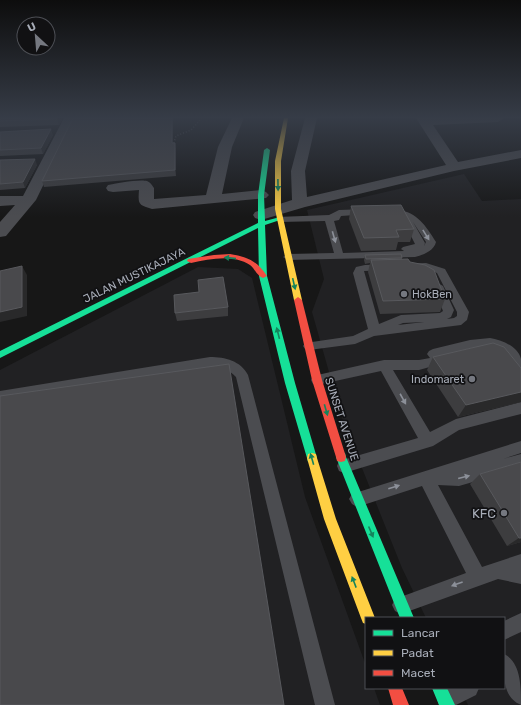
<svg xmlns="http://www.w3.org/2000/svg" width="521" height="705" viewBox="0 0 521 705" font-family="Rubik,sans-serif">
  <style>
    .built { fill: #212123 }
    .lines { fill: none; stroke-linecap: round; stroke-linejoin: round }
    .path { stroke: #4d4e52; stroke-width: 1.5; stroke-dasharray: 1 2; stroke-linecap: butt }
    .lane { fill: #4b4c50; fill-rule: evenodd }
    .street { fill: #4b4c50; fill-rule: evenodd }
    .fast { fill: #16e098; fill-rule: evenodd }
    .slow { fill: #ffcf43; fill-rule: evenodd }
    .jam { fill: #f24e42; fill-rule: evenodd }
    .wall { fill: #3d3d3f }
    .shaded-wall { fill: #29292a }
    .building { fill: #49494c; stroke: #58595d }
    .oneway { fill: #14835c }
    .oneway2 { fill: #8c9099 }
    .poi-dot { fill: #757880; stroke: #111113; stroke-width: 1.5 }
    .labels { text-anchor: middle; stroke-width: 3.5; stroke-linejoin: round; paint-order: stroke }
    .street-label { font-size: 11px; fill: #a8adb8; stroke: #111113 }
    .poi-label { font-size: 11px; fill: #a8adb8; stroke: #111113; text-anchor: start }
    .near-poi-label { font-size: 13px; fill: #a8adb8; stroke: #111113; text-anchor: end }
  </style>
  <rect width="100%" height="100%" fill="#171717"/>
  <path class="built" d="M464,174L482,201L521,199V705H468L460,688H504V618H426L402,568L342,418L312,312L324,279L307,210Z
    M198,267L238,269L252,278L305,497L366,666V688H374L380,705H0V370Z"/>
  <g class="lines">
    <path class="path" d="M173,146L176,136L191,130L202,118"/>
    <path class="lane" d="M366,209L370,212L369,214L341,216L339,220L334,221L343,253L404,251L401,249L403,247L415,244L403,220L406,218L387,214L386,212C389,209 393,209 398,210C417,212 426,226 436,242C434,251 423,255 415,257L288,260L283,257L288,254L334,253L325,221L280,222L277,221L276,219L277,217L329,215L339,210ZM413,222L426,242L424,246L425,243Z
      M426,263L445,269L469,312L467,320L461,325L374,336L355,344L309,350L305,349L303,346L305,343L353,336L368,329L353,273L356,267L365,265ZM426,269L437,273L457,312V316L454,318L447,319L451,317L454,310L443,286L438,283L433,286L443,311L440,313L401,315L379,324L364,271ZM424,322L398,325L403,323Z
      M490,338C501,340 518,346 521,359C521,363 521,368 521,372C514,370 511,362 506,357C492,340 467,349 450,354L453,358L451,361L419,370H393L430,432L456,419L521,402V414L459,430L433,446L344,473L339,471L337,466L339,461L418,438L381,371L317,385L313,384L311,380L313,376L384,360H419L430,358L427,354L429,351L433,349L470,340Z
      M210,357C225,357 241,361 248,375L335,705H315L236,377C228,369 222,367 210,367L0,401V391Z
      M521,441V453L503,459L521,454V468L459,486L438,485L482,567L521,554V584L498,579L401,614L395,611L392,605L395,599L466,573L422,486L357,507L352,504L349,499L352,494Z
      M521,613V632L504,640V621Z
      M504,654C521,662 521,687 521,705C501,697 504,672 504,654Z
      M448,688H479L476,695L456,705H439L437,699L440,692Z"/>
    <path class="street" d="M64,118H76L36,200L6,236L0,237V222L15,205L0,206V196H23Z
      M232,118H244L232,147L222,194L261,190L266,192L269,195L266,198L152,209C138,205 138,204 139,190L113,192L108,191L106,188L108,185C116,183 140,179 147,181C151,183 152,185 154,188V199L206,195L218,147Z
      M305,118H317L305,171L307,197L446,165L416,118H504L498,122L433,125L458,162L521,150V158L454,171L305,207L261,220L255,218L253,215L255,212L292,200L291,171Z"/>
    <path class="fast" d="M267,148L270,150L264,195L265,221L280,217L283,219L265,225L267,276L295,383L317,458L316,462L312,463L308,462L307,458L285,383L259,276L258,228L0,358V351L258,223V195L264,150Z
      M341,452L345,453L346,457L414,618H400L336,457L337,453Z
      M432,688H447L455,705H439Z"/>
    <path class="slow" d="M284,118H288L281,161V209L302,300L298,303L294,300L275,209V161Z
      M312,453L316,454L317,458L336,519L375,618H366V624L363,623L361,618L324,519L307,458L308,454Z"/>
    <path class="jam" d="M230,254C248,257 257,261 267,276L263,278C257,276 255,269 250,265C233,254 210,259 191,263L187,261L188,259L214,255Z
      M298,297L302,300L322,380L346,457L345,461L341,462L337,461L336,457L312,380L294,300Z
      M388,688H402L409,705H393Z"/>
  </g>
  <path class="wall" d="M0,118H63L59,125L0,127Z
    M173,118V143L176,149V176L44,187L42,181Z
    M0,132L53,135L43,154L0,156Z
    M0,160L37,165L25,188L0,190Z
    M351,206L414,229L410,242H398L396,250L361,251L349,219Z
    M365,255L402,258V259L410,262L445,299L440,312L380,314L368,272L370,263L365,264L364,260Z
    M228,307V316L177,321L175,313Z
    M433,357L521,368V402L458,417L427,370Z
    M521,462V542L507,546L470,484L480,474Z"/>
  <path class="shaded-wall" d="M57,118H63L59,125L57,119Z
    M173,118V149L172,143Z
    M51,129L53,135L43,154L41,148Z
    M175,143L176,149V176L175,170Z
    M35,159L37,165L25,188L23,182Z
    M22,266L27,275V316L0,322V312Z
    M521,392V402L458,417L466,405Z
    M519,538H521V542L507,546Z"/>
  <path class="building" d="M0,118H57V119L0,121Z
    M73,118H172V143H175V170L42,181Z
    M51,129L41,148L0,150V132Z
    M35,159L23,182L0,184V160Z
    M401,205L414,229L396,230L399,237L364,238L351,206Z
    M401,254L402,258L366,259L365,255Z
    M408,259L410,262L425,265L434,270L445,299L383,301L371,260Z
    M22,266V307L0,312V271Z
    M223,277L228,307L175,313L174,295L199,292L198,280Z
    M493,343L504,347L521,368V392L466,405L433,357Z
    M229,364L284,705H0V396Z
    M521,462V538H519L480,474Z"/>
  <defs><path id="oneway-solid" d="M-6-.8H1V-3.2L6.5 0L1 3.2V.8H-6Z"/></defs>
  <g class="oneway">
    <use href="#oneway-solid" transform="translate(278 185) rotate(89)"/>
    <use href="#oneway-solid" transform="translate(230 258) rotate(-174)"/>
    <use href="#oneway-solid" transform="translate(294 284) rotate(77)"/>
    <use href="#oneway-solid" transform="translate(278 333) rotate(-104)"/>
    <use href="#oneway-solid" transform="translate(326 410) rotate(74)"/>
    <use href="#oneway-solid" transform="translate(312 459) rotate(-106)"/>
    <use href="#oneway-solid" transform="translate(371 532) rotate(67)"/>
    <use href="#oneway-solid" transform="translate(354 582) rotate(-111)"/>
  </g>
  <g class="oneway2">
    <use href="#oneway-solid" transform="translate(426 235) rotate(58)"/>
    <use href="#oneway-solid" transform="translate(334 237) rotate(74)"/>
    <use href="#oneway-solid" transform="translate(403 399) rotate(61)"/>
    <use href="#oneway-solid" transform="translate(464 477) rotate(-14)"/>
    <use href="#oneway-solid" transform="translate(394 487) rotate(-18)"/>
    <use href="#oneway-solid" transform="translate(457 584) rotate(160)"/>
  </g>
  <linearGradient id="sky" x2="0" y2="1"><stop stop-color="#0d0d0d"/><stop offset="0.54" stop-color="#363c47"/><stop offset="1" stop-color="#363c47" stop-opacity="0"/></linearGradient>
  <rect width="521" height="217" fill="url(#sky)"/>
  <g class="poi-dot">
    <circle cx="404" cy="294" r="4"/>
    <circle cx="472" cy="379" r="4"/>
    <circle cx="504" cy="513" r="4"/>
  </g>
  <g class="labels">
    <g class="street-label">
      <text transform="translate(134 275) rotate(-26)" y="4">JALAN MUSTIKAJAYA</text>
      <text transform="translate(342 419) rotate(72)" y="4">SUNSET AVENUE</text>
    </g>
    <g class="poi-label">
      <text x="412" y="298">HokBen</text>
      <text x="464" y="383" text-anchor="end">Indomaret</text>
    </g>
    <g class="near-poi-label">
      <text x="496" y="518">KFC</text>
    </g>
  </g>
  <rect x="365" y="617" width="140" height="72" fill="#111113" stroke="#4d4f55"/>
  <rect x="373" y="630" width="20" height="6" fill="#16e098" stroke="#4d4f55"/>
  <text x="401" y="637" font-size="12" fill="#a8adb8">Lancar</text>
  <rect x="373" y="650" width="20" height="6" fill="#ffcf43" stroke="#4d4f55"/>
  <text x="401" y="657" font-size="12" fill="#a8adb8">Padat</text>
  <rect x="373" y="670" width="20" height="6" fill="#f24e42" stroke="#4d4f55"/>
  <text x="401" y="677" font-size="12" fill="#a8adb8">Macet</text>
  <g transform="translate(36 36) rotate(334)"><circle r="19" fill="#111113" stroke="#4d4f55"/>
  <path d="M0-3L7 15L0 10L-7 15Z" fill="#757880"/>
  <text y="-6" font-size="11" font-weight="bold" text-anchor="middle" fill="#a8adb8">U</text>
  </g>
</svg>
